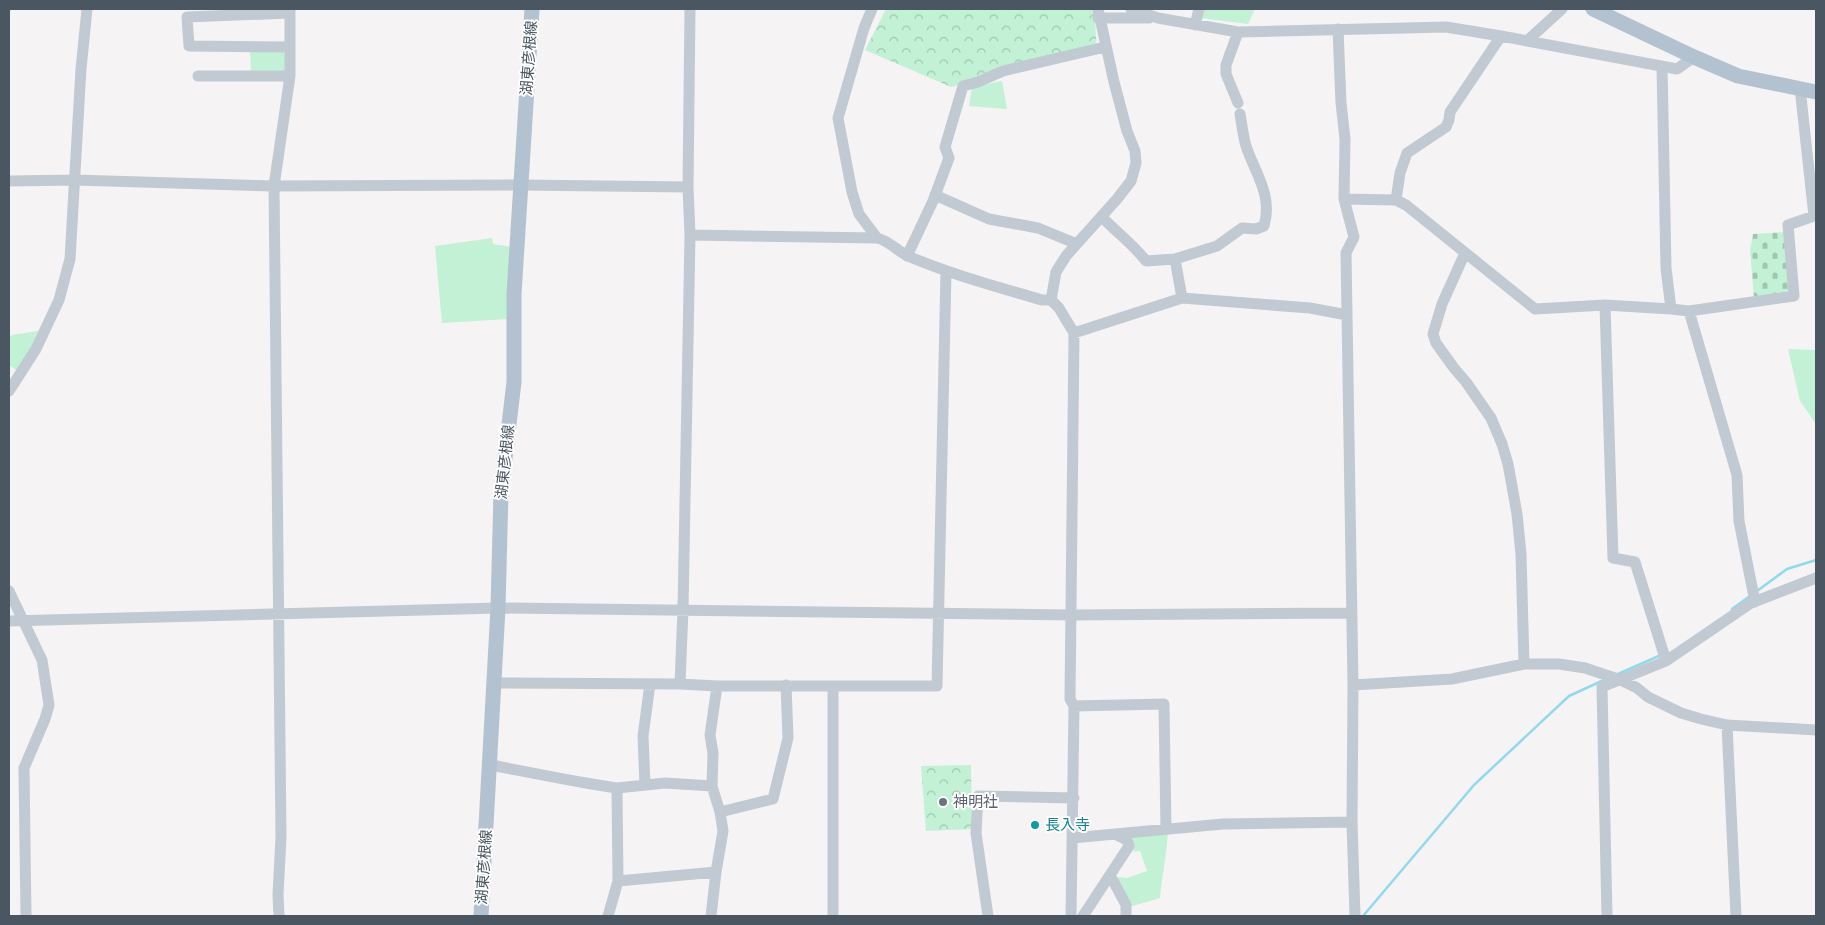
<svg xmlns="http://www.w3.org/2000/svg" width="1825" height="925" viewBox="0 0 1825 925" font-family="Commissioner,'Noto Sans JP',sans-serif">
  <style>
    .forest { fill: url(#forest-crowns) }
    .cemetery { fill: url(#cemetery-stones) }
    .green { fill: #c3f1d5 }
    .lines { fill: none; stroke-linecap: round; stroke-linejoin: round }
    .stream { stroke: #90daee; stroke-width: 2.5 }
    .minor { stroke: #c1cad2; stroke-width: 11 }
    .major { stroke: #b3c2d1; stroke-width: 15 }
    .worship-dot { fill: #6b7280; stroke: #fff; stroke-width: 2 }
    .culture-dot { fill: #0f9aa8; stroke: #fff; stroke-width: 2 }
    .labels { text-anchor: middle; stroke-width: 4; stroke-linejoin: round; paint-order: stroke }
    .street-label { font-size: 15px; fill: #4a5661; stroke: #fff }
    .worship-label { font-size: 15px; fill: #5b616d; stroke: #fff; text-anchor: start }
    .culture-label { font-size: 15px; fill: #0d838f; stroke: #fff; text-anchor: start }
  </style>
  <defs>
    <pattern id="forest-crowns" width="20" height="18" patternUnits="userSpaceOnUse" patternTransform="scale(1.25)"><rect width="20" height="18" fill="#c3f1d5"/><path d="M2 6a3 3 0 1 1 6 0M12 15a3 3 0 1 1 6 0" fill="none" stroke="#a0c6b0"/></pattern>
    <pattern id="cemetery-stones" width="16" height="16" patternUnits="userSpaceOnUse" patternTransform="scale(1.25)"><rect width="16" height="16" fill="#c3f1d5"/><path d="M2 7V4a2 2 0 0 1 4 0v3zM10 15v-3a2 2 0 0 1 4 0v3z" fill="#a0c6b0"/></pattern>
  </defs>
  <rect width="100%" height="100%" fill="#f5f3f3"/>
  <path class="forest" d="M886,9H1094L1097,50L951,87L865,50Z
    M971,765L972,829L926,831L921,766Z"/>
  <path class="cemetery" d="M1786,232L1792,295L1754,299L1750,250L1753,234Z"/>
  <path class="green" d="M1202,9H1255L1248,24L1200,18Z
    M250,51H284L286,54L285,73H251Z
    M1002,81L1007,109L969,106L972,87Z
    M492,238L493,244L511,247L509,319L442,323L435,246Z
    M38,331L29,354L19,372L9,365V338L12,335Z
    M1788,349L1816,350V424L1800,401Z
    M1168,830C1167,853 1162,875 1160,898L1129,907L1116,881L1119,877L1127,878L1147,871L1140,851L1134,852L1131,842L1135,833Z"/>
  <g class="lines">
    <path class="stream" d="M1757,591L1787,569L1816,560
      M1732,609L1750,596
      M1618,674L1661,655
      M1363,916L1474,785L1569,696L1606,679"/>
    <path class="minor" d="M872,9L864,28L838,118L852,192L859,214L877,238
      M1131,9L1158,18L1238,32L1446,27L1501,36L1677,69L1694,57
      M290,13L187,17L189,46L290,47
      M1098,18H1149
      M1195,25L1199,9
      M1338,29L1341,103L1345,139L1344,199L1354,237L1346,253L1353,685L1352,822L1355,916
      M1527,41L1562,9
      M198,76H290
      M1238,103L1226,74V65L1238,32
      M9,181L75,180L274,186L520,185L688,187
      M935,195L989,219L1038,228L1077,244
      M1344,199L1396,200L1406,205L1535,309L1605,305L1671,309L1666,268L1662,66
      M1396,200L1400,173L1407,153L1446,127L1449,120L1450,112L1501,36
      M1102,217C1116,232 1133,244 1146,261L1175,259
      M690,235L877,238C890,241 898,252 910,257C953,275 998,287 1042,300H1051L1059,308L1074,333L1070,699L1074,706L1071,916
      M1465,253L1442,304L1433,334L1436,343L1454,368L1466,382L1491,418L1502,444L1508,464L1517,514L1521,554L1524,664
      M907,256L933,201L949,158L945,147L963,86L978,82L1003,71L1105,47
      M1182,298L1175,259L1217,246L1242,228L1256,229L1264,226C1273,195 1255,173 1246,146C1243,136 1242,125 1240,114
      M1051,300L1056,272L1066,256L1117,199L1131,181L1136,163L1135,151L1127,131L1114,82L1098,9
      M1605,305L1613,558L1635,562L1666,661
      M1671,309L1689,311L1794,296L1788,225L1814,216L1800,88
      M1689,311L1737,475L1739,521L1755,602
      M1074,333L1182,298L1310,308L1347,315
      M9,391L36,349L59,300L70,259L81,69L87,9
      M9,591L42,660L49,705L45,719L24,768L26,916
      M9,621L498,608L1071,615L1351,613
      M493,683L680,684L717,686H937L946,271
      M680,684L683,609L690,235L688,187L690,9
      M1353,685L1452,679L1524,664H1559L1585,668L1621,680L1637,688L1648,697L1681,713L1701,719L1727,725L1816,730
      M833,686V916
      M1074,706L1164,704L1166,829
      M1727,725L1736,916
      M491,765C533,773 575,782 617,788L618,881L608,916
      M645,785L643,736L650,684
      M712,786L713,753L710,735L717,686
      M617,788L665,783L712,786L720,812L773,799L788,738L786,685
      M1072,838L1223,824L1352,822
      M1110,875L1126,905V916
      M618,881L716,872L723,831L720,812
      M279,916L278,895L281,837L274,186L290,76V9
      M711,916L716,872
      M988,916L976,833L978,796L1074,798
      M1083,916L1129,846L1127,840L1115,834
      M1607,916L1602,687L1666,661L1751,603L1816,578"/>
    <path class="major" d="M1593,9L1694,57L1738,76L1816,92
      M481,916L498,608L501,492L514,382V294L532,9"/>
  </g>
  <circle class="worship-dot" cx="943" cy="802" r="5"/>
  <circle class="culture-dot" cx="1035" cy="825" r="5"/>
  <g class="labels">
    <g class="street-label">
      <text transform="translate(529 58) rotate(-86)" y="5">湖東彦根線</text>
      <text transform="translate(505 462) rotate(-84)" y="5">湖東彦根線</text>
      <text transform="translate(484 867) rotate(-86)" y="5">湖東彦根線</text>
    </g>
    <g class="worship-label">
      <text x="953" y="807">神明社</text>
    </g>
    <g class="culture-label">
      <text x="1045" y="830">長入寺</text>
    </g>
  </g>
  <rect width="1825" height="925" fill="none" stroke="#4a5661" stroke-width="20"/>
</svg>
